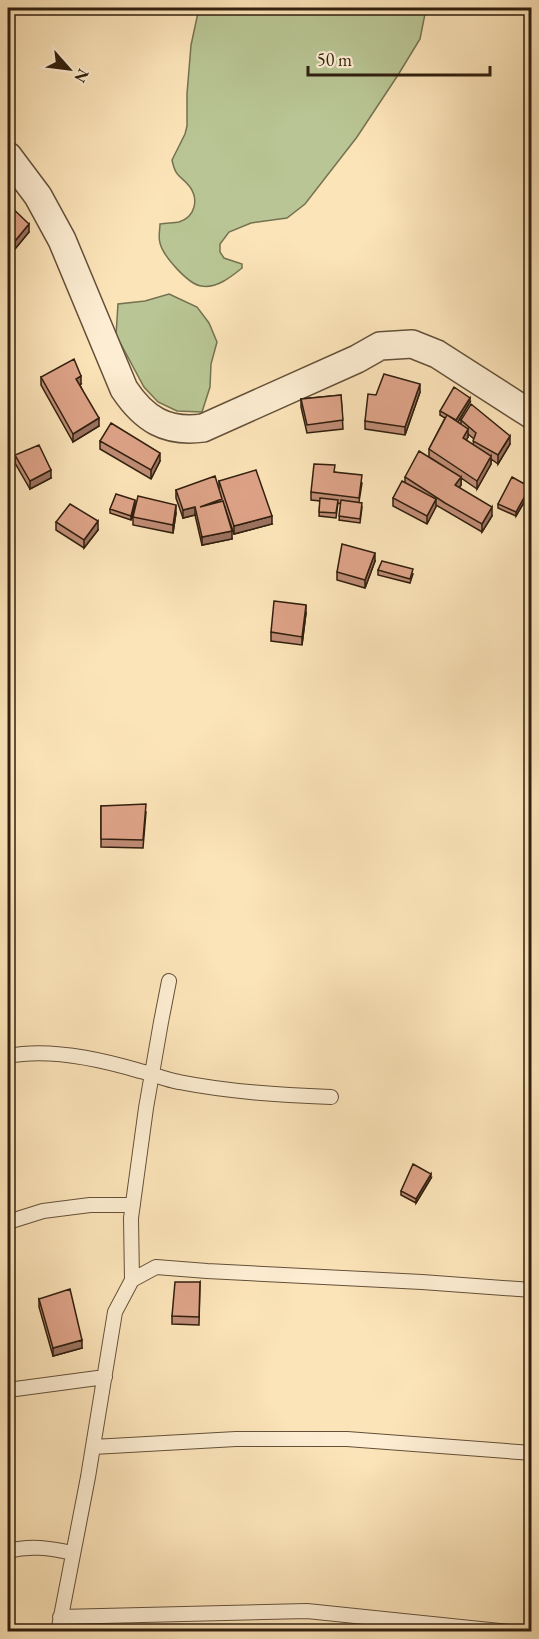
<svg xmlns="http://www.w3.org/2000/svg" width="539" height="1639" viewBox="0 0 539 1639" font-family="'EB Garamond',serif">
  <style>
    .green { fill: #b9c594; stroke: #757251; stroke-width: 1.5 }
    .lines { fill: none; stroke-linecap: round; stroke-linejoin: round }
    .service-casing { stroke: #645039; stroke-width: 16 }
    .minor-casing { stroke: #645039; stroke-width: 30 }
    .service { stroke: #fdedd2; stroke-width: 14 }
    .minor { stroke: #fdedd2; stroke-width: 27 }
    .wall { fill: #bf8c75; stroke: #311f0e; stroke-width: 1.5; fill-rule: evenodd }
    .shaded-wall { fill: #9b725f; stroke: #311f0e; stroke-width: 1.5 }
    .building { fill: #dea388; stroke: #311f0e; stroke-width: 1.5 }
  </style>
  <rect width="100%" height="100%" fill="#fce4b9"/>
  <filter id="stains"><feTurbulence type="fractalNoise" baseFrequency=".00333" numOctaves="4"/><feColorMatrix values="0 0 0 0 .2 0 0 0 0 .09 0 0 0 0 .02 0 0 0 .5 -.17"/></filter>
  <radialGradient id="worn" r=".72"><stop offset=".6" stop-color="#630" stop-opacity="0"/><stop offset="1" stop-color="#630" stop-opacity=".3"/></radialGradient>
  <path class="green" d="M199,8H421L425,14L420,39L398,75L357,137L305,204L287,218L251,223L229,232L220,244V252L224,258L242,264V268C231,277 216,289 201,286C188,284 163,256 160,243C158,237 160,230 160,224C167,223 174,223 179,222C195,217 199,200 190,187C181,175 176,179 172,160L185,134L187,126V94L191,45Z
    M169,294L197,307L209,323L217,342L211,364L210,387L202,412L177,411L158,402L144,387L116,335L118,304L145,301Z"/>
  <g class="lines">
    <defs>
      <path id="service" d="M8,1056C48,1048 100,1059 140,1071C153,1074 166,1080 179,1082C230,1092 280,1095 331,1097
        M8,1222L43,1211L90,1205H133
        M132,1280L131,1218L146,1108L161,1022L169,981
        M8,1390L105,1377
        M93,1447L236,1439H347L532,1453
        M8,1551C30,1545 50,1548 72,1553
        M60,1617L307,1611L510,1632
        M58,1632L88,1477L115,1312L132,1280L156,1267L207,1271L422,1282L532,1290"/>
      <path id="minor" d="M8,156L38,196L62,240L124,389C144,419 166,433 203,428L357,359L380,346L412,344L437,354L532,415"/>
    </defs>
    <use href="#service" class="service-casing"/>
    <use href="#minor" class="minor-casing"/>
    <use href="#service" class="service"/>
    <use href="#minor" class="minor"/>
  </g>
  <path class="wall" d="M8,204L29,232L15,249L8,243Z
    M41,377L81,384L80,385L99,426L73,442L41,385Z
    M420,392L405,435L365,429V421L376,395Z
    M341,395L343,429L307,433L301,407V399Z
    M470,402L458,422L461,424V420L510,444L498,464L491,459V464L477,489L461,478V485L459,488L492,516L482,532L436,505L427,524L393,506V498L405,483V477L443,466L429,457V449L445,418L440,415V411ZM468,434L474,439L473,445L466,440L468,437Z
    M100,441L160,461L151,479L100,449Z
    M15,455L51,478L30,489L15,463Z
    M335,472L362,483L359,502L362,507L360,523L339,520L341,504L338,503L336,518L319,516L320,501L311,500V492Z
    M219,481L272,524L234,534L224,505L232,539L202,545L195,515L183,518L176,498V490L219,488Z
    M530,492L516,516L498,508V504Z
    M135,504L131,520L110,513V509Z
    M176,513L173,533L133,525V517Z
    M56,522L98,530L84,548L56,530Z
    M375,561L365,588L337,580V572Z
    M378,570L413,574L410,583L378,575Z
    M306,613L302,645L271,641V632Z
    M101,806L146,812L143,848L101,847Z
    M431,1178L416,1203L401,1195V1191Z
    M200,1282L199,1325L172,1324V1316Z
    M39,1299L82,1348L53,1356L39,1307Z"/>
  <path class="shaded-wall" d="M29,224V232L15,249V241Z
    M81,376V384L76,387V379Z
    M420,384V392L405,435V427Z
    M12,388V396L8,399V391Z
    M470,398V402L456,425V420Z
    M99,418V426L73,442V434Z
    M468,429V437L463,446V438Z
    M510,436V444L498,464V455Z
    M160,453V461L151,479V470Z
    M491,456V464L477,489V481Z
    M51,470V478L30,489V481Z
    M461,477V485L455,494V485Z
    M530,487V492L516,516V512Z
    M436,499V507L427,524V516Z
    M135,500V504L131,520V516Z
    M176,505V513L173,533V525Z
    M195,507V515L183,518V510Z
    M492,507V516L482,532V524Z
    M272,516V524L234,534V526Z
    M98,521V530L84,548V540Z
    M232,531V539L202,545V537Z
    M375,553V561L365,588V580Z
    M306,605V613L302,645V637Z
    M431,1174V1178L416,1203V1199Z
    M82,1340V1348L53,1356V1348Z"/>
  <path class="building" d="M8,204L29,224L15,241L8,235Z
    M74,359L81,376L76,379L99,418L73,434L41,377Z
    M384,374L420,384L405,427L365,421L368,394L376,395Z
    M8,380L12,388L8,391Z
    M454,387L470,398L456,420L440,411Z
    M341,395L343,420L307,425L301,399Z
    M471,404L510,436L498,455L473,441L476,433L461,420Z
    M447,415L468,429L463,438L491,456L477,481L429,449Z
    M111,423L160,453L151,470L100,441Z
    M39,445L51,470L30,481L15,455Z
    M419,451L461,477L455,485L492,507L482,524L445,503L405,477Z
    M314,464L335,465L334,472L362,475L359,498L311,492Z
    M256,470L272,516L234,526L219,481Z
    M215,476L222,499L200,507L223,501L232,531L202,537L195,507L183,510L176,490Z
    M512,477L530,487L516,512L498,504Z
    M402,481L436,499L427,516L393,498Z
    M116,494L135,500L131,516L110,509Z
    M138,496L176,505L173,525L133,517Z
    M320,498L338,500L336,513L319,512Z
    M341,500L362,503L360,519L339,516Z
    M70,504L98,521L84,540L56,522Z
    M342,544L375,553L365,580L337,572Z
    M382,561L413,569L410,579L378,570Z
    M274,601L306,605L302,637L271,632Z
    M146,804L143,840L101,839V806Z
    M413,1164L431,1174L416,1199L401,1191Z
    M175,1282H200L199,1317L172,1316Z
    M70,1289L82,1340L53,1348L39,1299Z"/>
  <rect width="539" height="1639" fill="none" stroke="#fce4b9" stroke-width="30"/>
  <rect x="9" y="9" width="521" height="1621" fill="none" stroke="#311f0e" stroke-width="3"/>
  <rect x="15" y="15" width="509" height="1609" fill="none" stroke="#311f0e" stroke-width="1.5"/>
  <g transform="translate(69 69) rotate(118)" stroke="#fdedd2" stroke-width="4.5" paint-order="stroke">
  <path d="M0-4.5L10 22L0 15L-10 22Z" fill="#311f0e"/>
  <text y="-9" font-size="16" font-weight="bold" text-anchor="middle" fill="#311f0e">N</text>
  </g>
  <path d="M308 66v9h182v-9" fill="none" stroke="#311f0e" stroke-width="3"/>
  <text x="317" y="66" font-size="18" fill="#311f0e" stroke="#fdedd2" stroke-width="4.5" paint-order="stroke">50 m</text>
  <rect width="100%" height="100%" filter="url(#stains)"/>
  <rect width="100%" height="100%" fill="url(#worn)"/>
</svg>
